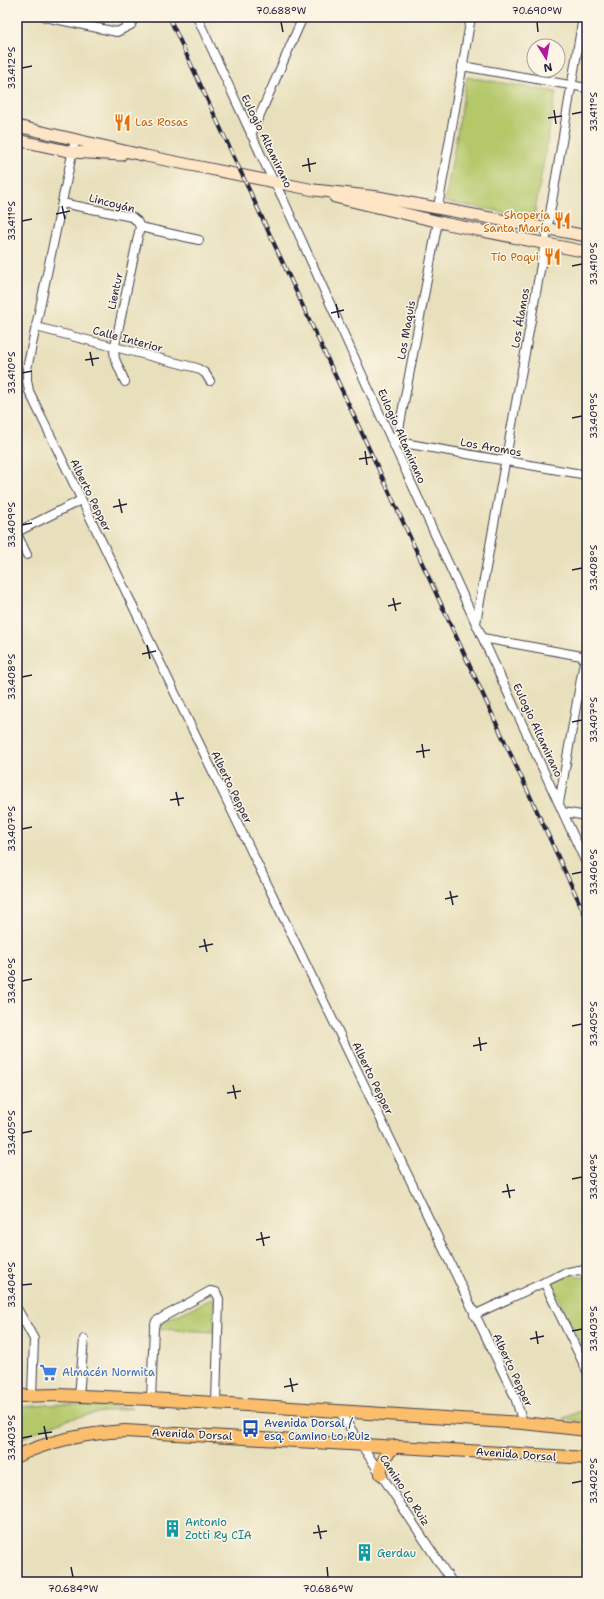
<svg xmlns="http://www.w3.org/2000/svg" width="604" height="1599" viewBox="0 0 604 1599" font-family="'Shantell Sans',sans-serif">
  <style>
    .green { fill: #b4c86b; stroke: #6b7553 }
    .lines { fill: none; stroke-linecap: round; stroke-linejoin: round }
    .minor-casing { stroke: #403e4e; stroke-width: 10 }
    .secondary-casing { stroke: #403e4e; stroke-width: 13 }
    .primary-casing { stroke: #403e4e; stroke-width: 14 }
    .minor { stroke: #fff; stroke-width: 8 }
    .secondary { stroke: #fde5c5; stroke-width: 11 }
    .primary { stroke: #fabe6d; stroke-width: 12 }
    .rail-casing { stroke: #22223b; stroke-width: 4 }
    .rail { stroke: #fcf5e5; stroke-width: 2.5; stroke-dasharray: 8; stroke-linecap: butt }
    .ticks { fill: none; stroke: #22223b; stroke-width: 1.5 }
    .labels { text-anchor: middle; stroke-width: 3; stroke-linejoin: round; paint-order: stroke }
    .food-label { font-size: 11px; fill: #c56008; stroke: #fcf5e5; text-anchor: end }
    .street-label { font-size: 11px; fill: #22223b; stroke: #fcf5e5 }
    .shop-label { font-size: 11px; fill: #366cbe; stroke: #fcf5e5; text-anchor: start }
    .transit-label { font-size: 11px; fill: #164399; stroke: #fcf5e5; text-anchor: start }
    .culture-label { font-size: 11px; fill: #0d838f; stroke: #fcf5e5; text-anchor: start }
    .neatline { fill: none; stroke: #22223b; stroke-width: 1.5 }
    .ticks-label { font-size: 10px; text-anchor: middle; fill: #22223b }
  </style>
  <rect width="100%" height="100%" fill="#fcf5e5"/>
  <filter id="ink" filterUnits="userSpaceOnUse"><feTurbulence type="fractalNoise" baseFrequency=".025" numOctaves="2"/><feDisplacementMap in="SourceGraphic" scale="8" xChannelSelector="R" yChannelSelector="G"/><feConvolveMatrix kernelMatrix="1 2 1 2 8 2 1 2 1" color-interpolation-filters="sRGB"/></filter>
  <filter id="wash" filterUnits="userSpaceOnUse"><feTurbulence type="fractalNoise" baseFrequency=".012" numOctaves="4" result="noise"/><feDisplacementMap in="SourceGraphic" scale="16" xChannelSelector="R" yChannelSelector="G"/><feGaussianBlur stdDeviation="0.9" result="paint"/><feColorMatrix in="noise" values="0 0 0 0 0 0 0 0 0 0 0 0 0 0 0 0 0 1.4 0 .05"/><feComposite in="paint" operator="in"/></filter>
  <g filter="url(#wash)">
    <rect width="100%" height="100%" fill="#e8e0bc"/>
    <path class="green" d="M467,77L556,92L534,217L445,202Z
      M17,380L20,381L23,393L17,396Z
      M570,1275L587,1277V1358L551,1282Z
      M212,1299L214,1301V1332L160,1329L162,1322Z
      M64,1404L132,1408C88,1413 57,1420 17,1441V1407Z
      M587,1408V1422L562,1419Z"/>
  </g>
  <g filter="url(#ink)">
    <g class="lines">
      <defs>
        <path id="minor" d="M45,17L117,32L131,25L134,17
          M197,17L267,168L283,199L392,441L587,865
          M462,66L587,88
          M251,135L303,17
          M75,140L27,369V380L29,391L515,1397L523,1423
          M62,203L132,217L137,221L140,227
          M438,207L471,17
          M140,227L199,240
          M36,327L197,368L205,373L210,381
          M125,382L115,359L114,350L140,227
          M392,441L397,435L399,429L438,221
          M392,441L587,475
          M17,532L81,500
          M17,534L27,555
          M476,623L545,243L583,17
          M483,638L587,657
          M559,803L587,645
          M563,812L587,816
          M544,1282L587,1371
          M18,1310L34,1339L32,1395
          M474,1315L564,1273L578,1270L587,1272
          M79,1396L84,1339
          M151,1399L154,1327L156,1321L210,1291L216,1292L219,1299L216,1403
          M339,1411L452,1582"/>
        <path id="secondary" d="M17,126L146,156L314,190L378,197L587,236
          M17,140L72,152L121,155
          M335,197L448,224L587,252"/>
        <path id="primary" d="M17,1396L58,1395L151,1399L523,1423L587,1430
          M17,1456C51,1440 88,1433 125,1431L587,1458
          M381,1474C380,1461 387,1453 396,1446"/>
      </defs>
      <use href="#minor" class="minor-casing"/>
      <use href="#secondary" class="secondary-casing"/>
      <use href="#primary" class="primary-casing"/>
      <use href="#minor" class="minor"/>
      <use href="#secondary" class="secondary"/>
      <use href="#primary" class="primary"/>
      <defs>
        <path id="rail" d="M169,17L587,919"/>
      </defs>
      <use href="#rail" class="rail-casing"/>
      <use href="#rail" class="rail"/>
    </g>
  </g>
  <path class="ticks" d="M281,22L283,32M537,22L538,32M22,68L32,66M554,110L556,124M572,114L582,112M548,118L562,116M308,158L310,172M302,166L316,163M62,206L65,219M56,214L70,211M22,221L32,219M572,266L582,264M336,304L339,318M331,313L344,310M90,352L93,366M85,360L99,358M22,373L32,371M572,418L582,416M365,451L367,465M359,459L373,457M119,499L122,513M113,507L127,504M22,525L32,523M572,570L582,568M393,598L396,611M388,606L401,603M147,645L150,659M142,654L156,651M22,677L32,675M572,722L582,720M422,744L424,758M416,752L430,750M176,792L179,806M170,800L184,798M22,829L32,827M572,874L582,872M450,891L453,905M445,899L458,896M204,939L207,952M199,947L213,944M22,981L32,979M572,1026L582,1024M479,1037L481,1051M473,1046L487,1043M233,1085L236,1099M227,1093L241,1091M22,1133L32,1131M572,1179L582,1177M507,1184L510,1198M502,1192L515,1190M261,1232L264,1246M256,1240L270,1237M22,1285L32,1284M536,1331L538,1344M572,1331L582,1329M530,1339L544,1336M290,1378L293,1392M284,1387L298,1384M44,1426L47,1440M38,1434L52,1432M22,1438L32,1436M572,1483L582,1481M318,1525L321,1539M313,1533L327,1531M71,1567L73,1577M327,1567L328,1577"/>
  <defs>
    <symbol id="restaurant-bare" viewBox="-9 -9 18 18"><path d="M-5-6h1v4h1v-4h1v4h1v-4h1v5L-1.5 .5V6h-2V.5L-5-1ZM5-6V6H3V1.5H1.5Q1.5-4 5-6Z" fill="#e8710a" stroke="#fcf5e5" stroke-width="2.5" paint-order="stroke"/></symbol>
    <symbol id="supermarket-bare" viewBox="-9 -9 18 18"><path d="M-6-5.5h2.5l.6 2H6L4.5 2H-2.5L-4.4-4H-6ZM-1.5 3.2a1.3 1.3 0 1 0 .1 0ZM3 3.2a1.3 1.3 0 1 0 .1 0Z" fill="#3f7fe0" stroke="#fcf5e5" stroke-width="2.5" paint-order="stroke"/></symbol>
    <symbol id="bus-bare" viewBox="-9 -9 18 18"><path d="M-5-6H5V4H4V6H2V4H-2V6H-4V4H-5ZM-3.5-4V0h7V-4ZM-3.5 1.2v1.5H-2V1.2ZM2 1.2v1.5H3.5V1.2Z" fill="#1a4fb4" stroke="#fcf5e5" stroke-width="2.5" paint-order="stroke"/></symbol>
    <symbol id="building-bare" viewBox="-9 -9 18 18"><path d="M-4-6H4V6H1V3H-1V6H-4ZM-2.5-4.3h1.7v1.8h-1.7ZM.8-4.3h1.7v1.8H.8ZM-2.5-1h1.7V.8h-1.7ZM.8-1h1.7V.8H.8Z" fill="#0f9aa8" stroke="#fcf5e5" stroke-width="2.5" paint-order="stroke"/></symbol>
  </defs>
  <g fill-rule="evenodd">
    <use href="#restaurant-bare" x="110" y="110" width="25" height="25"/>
    <use href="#restaurant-bare" x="550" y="208" width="25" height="25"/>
    <use href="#restaurant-bare" x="540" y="244" width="25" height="25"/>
    <use href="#supermarket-bare" x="36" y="1360" width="25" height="25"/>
    <use href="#bus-bare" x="238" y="1416" width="25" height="25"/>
    <use href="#building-bare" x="160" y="1516" width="25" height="25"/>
    <use href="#building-bare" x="352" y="1540" width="25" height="25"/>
  </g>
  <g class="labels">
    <g class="food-label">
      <text x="135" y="126" text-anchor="start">Las Rosas</text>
      <text x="550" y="219">Shopería<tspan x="550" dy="13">Santa María</tspan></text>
      <text x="539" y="261">Tío Poqui</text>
    </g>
    <g class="street-label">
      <text transform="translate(267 141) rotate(64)" y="4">Eulogio Altamirano</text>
      <text transform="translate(112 203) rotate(14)" y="4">Lincoyán</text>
      <text transform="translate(115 291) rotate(-78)" y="4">Lientur</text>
      <text transform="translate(520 318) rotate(-80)" y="4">Los Álamos</text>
      <text transform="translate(406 330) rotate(-80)" y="4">Los Maquis</text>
      <text transform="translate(128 339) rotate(15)" y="4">Calle Interior</text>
      <text transform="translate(402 436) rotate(66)" y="4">Eulogio Altamirano</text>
      <text transform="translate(491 447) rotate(10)" y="4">Los Aromos</text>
      <text transform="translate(91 495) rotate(64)" y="4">Alberto Pepper</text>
      <text transform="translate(538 730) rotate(65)" y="4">Eulogio Altamirano</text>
      <text transform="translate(232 787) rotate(64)" y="4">Alberto Pepper</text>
      <text transform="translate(373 1078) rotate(64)" y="4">Alberto Pepper</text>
      <text transform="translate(513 1370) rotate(65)" y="4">Alberto Pepper</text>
      <text transform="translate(192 1434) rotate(3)" y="4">Avenida Dorsal</text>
      <text transform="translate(516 1454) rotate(4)" y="4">Avenida Dorsal</text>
      <text transform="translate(405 1490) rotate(57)" y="4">Camino Lo Ruiz</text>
    </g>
    <g class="shop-label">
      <text x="62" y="1376">Almacén Normita</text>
    </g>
    <g class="transit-label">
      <text x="264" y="1427">Avenida Dorsal /<tspan x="264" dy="13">esq. Camino Lo Ruiz</tspan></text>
    </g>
    <g class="culture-label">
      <text x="185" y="1526">Antonio<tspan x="185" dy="13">Zotti Ry CIA</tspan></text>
      <text x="377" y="1557">Gerdau</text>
    </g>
  </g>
  <rect width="604" height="1599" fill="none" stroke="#fcf5e5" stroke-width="44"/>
  <g transform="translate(546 58) rotate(169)"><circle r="19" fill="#fcf5e5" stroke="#a5a1a1"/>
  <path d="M0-3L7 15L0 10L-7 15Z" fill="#b5179e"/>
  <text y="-6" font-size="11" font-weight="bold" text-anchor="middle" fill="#22223b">N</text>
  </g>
  <rect x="22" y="22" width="560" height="1555" class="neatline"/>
  <g class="ticks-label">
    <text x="281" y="14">70.688°W</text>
    <text x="537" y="14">70.690°W</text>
    <text transform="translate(11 68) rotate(-90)" y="4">33.412°S</text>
    <text transform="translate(593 112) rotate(-90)" y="4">33.411°S</text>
    <text transform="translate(11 221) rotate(-90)" y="4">33.411°S</text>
    <text transform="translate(593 264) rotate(-90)" y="4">33.410°S</text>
    <text transform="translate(11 373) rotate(-90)" y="4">33.410°S</text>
    <text transform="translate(593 416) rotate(-90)" y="4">33.409°S</text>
    <text transform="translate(11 525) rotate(-90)" y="4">33.409°S</text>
    <text transform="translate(593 568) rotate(-90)" y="4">33.408°S</text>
    <text transform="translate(11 677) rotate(-90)" y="4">33.408°S</text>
    <text transform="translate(593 720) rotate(-90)" y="4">33.407°S</text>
    <text transform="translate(11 829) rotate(-90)" y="4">33.407°S</text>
    <text transform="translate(593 872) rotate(-90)" y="4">33.406°S</text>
    <text transform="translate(11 981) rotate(-90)" y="4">33.406°S</text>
    <text transform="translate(593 1024) rotate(-90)" y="4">33.405°S</text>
    <text transform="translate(11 1133) rotate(-90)" y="4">33.405°S</text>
    <text transform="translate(593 1177) rotate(-90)" y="4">33.404°S</text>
    <text transform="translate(11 1285) rotate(-90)" y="4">33.404°S</text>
    <text transform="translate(593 1329) rotate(-90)" y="4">33.403°S</text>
    <text transform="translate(11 1438) rotate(-90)" y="4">33.403°S</text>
    <text transform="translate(593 1481) rotate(-90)" y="4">33.402°S</text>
    <text x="73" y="1592">70.684°W</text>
    <text x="328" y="1592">70.686°W</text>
  </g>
</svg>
